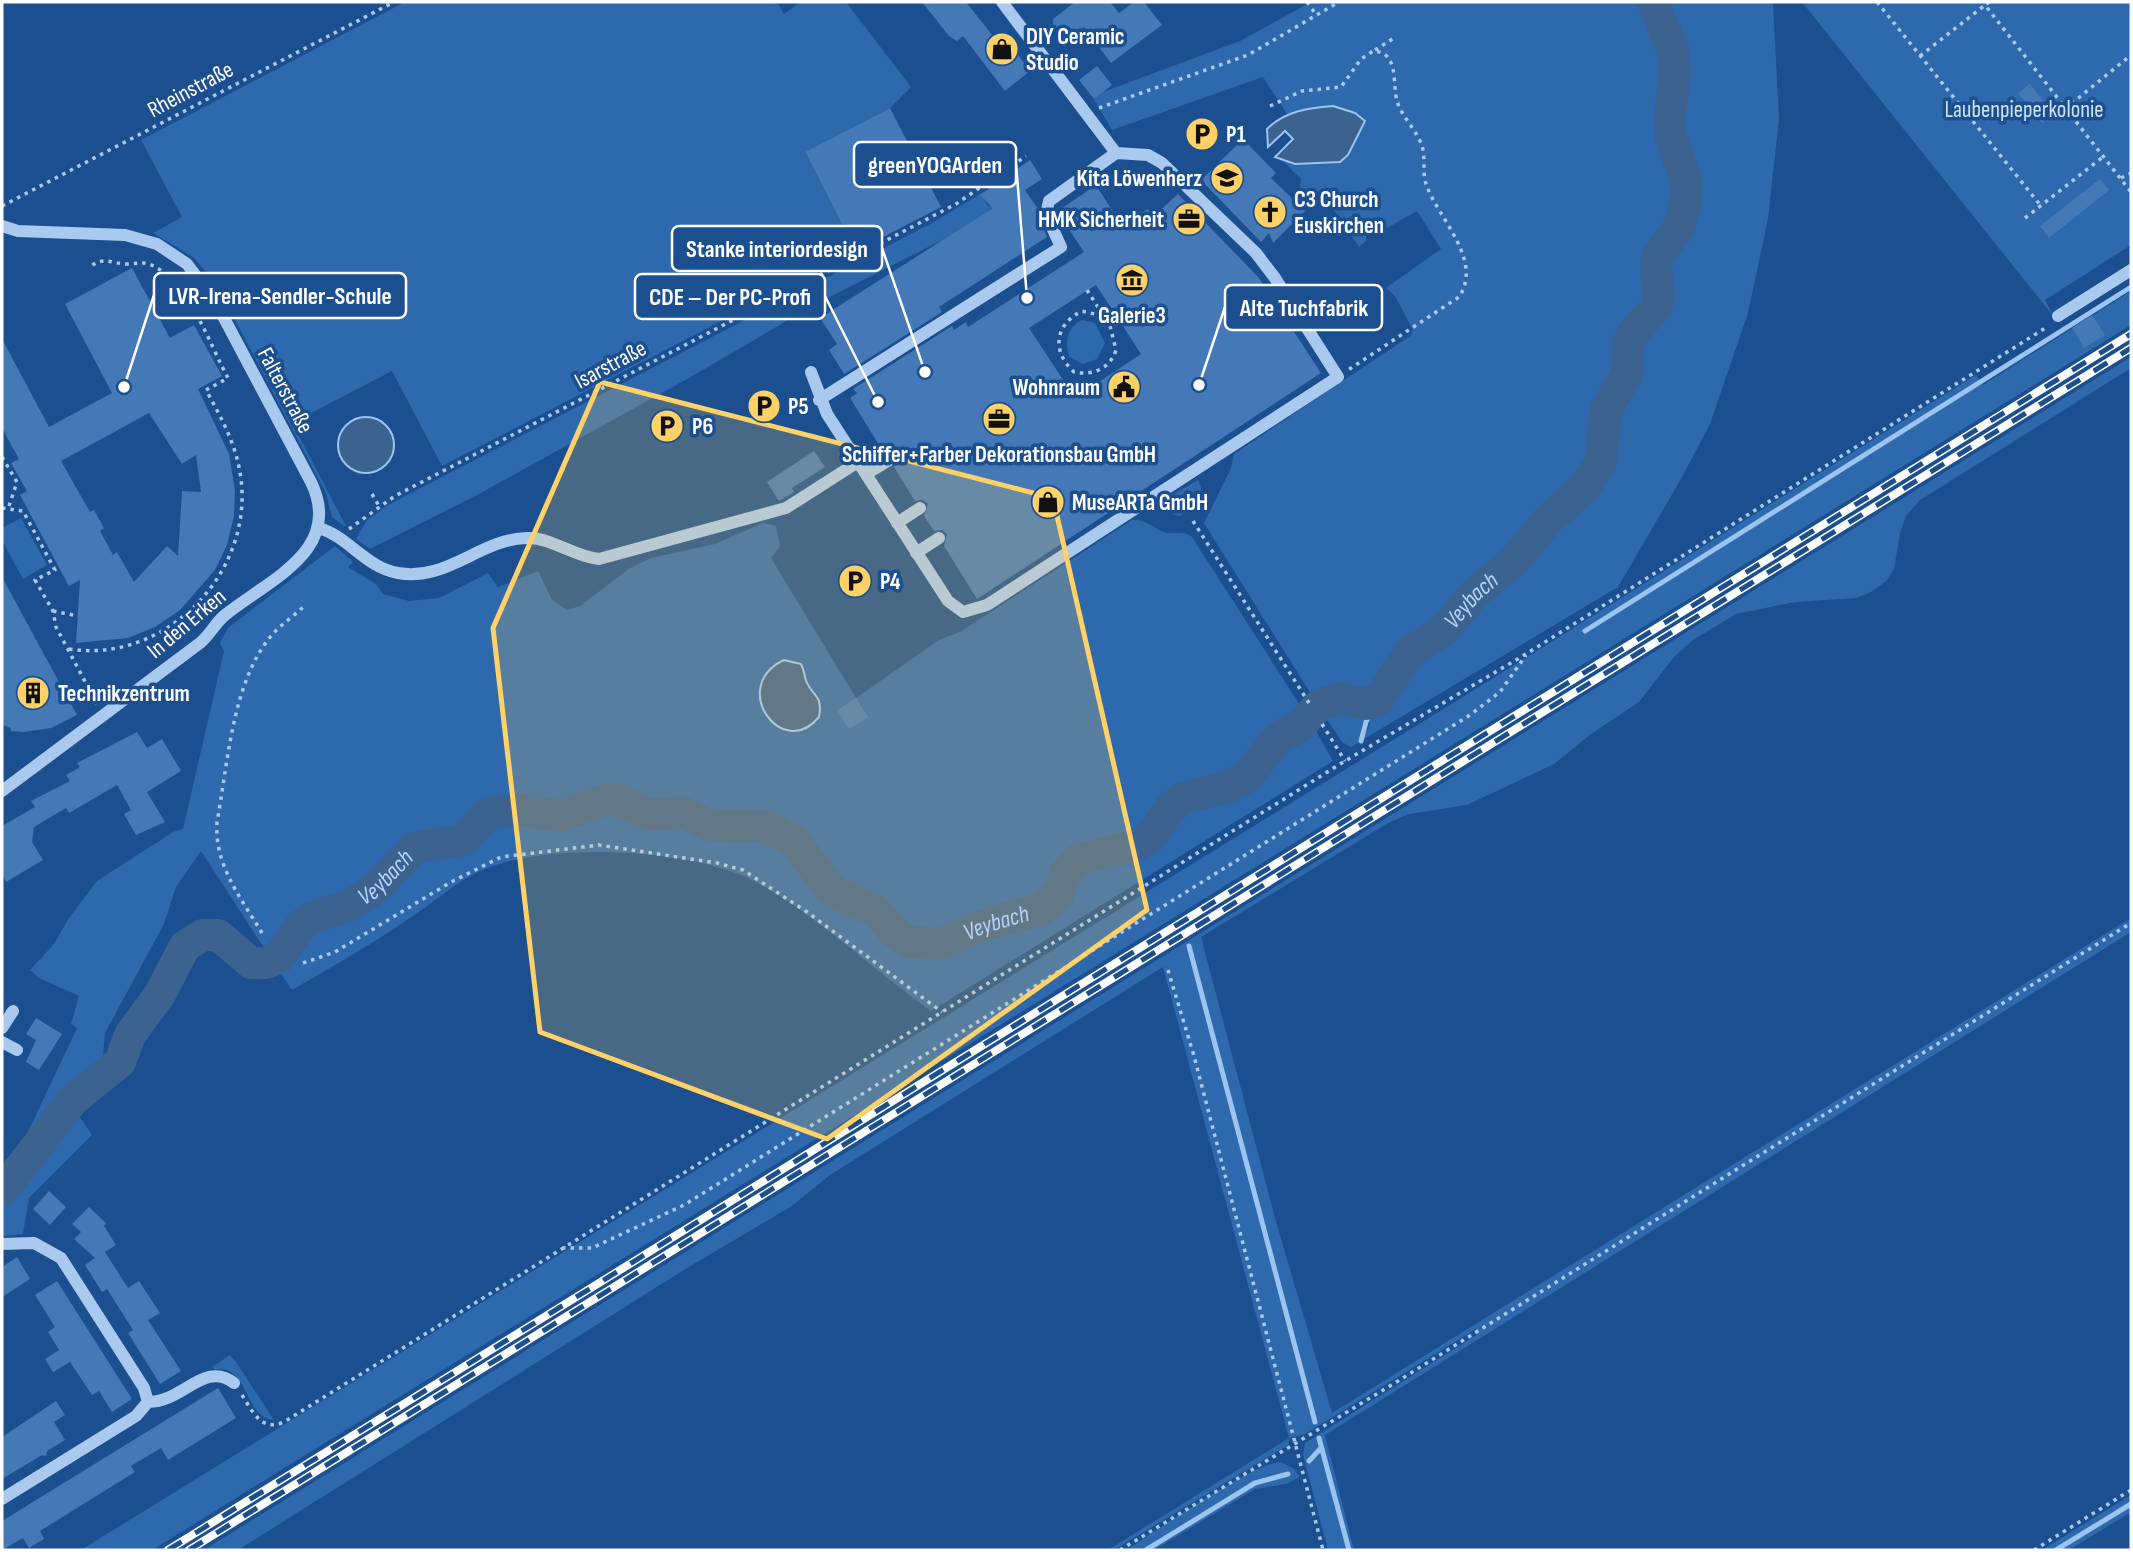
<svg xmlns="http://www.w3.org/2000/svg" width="2133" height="1552" viewBox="0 0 2133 1552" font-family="'Sofia Sans Condensed',sans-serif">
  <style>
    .green { fill: #2e69ad }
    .water { fill: #3c6290; stroke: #9cc4f0; stroke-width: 2 }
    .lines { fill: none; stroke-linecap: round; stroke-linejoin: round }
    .stream { stroke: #9cc4f0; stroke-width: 5 }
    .river { stroke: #3c6290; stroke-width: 32 }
    .building { fill: #4478b7; fill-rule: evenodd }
    .path { stroke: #a9c9ee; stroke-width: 3.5; stroke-dasharray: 3.5 5; stroke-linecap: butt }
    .minor { stroke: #a9c9ee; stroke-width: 12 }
    .rail-casing { stroke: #fff; stroke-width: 8 }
    .rail { stroke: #1b4f8f; stroke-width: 5; stroke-dasharray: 16; stroke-linecap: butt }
    .marked { fill: #ffd166; fill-opacity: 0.2; stroke: #ffd166; stroke-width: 5; stroke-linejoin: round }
    .labels { text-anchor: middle; stroke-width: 7; stroke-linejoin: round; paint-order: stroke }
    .poi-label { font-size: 23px; font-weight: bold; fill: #fff; stroke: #1b4f8f; text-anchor: start }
    .street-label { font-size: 23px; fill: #fff; stroke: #1b4f8f }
    .park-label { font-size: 23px; fill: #cfe3fa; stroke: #1b4f8f }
    .water-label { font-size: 24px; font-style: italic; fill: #b5d3f5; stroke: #1b4f8f }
    .leader { fill: none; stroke: #fff; stroke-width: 2.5 }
    .callout-dot { fill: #fff; stroke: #1b4f8f; stroke-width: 2.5 }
    .callout { fill: #1b4f8f; stroke: #fff; stroke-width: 2.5 }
    .callout-label { font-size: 24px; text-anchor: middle; font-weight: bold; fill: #fff }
  </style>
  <rect width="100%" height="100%" fill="#1b4f8f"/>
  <path class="green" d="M405,2H777L784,14L800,2H846L911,87L890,108L805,152L856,251L442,466L392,371L292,423L346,526H344L332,517L326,493L215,282L193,257L153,233L182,217L141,140Z
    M1311,2H1644L1657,27L1666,61L1663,128L1681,193L1676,217L1651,256L1653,300L1650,308L1631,322L1624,337L1625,367L1619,383L1601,410L1602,446L1598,460L1581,484L1550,513L1518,552L1471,591L1435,632L1402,654L1379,692L1370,697L1336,694L1316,702L1204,523L1231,468L1234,454L1410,336L1413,330L1395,296L1386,288L1441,249L1417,211L1387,228L1384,226L1366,236V241L1359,247L1334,210L1327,205L1312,204L1299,192L1301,179L1283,161L1326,164L1348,155L1354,138L1361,130L1355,113L1318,107L1287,114L1263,77L1112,130L1094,99L1103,92L1240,41Z
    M1661,2H1773L1779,119L1768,219L1748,313L1710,424L1681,479L1618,587L1364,739L1374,711L1393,689L1406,662L1447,634L1483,590L1521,560L1559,514L1589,490L1604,467L1610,442L1611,405L1631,374L1634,340L1660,310L1665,292L1662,275L1665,259L1684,236L1695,203L1693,172L1677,130L1684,85L1681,51L1675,28Z
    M1802,2H2131V245L2045,300L2054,317Z
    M987,190L983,198L988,206L997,205L948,237L812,306L696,374L479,494L370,549L356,539L367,520L390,504L932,223Z
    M2131,291V325L152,1550H81L1500,674L1976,375L1983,385Z
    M1082,320L1095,323L1105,343L1097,359L1083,364L1069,357C1065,341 1067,327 1082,320Z
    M2131,357V368L1920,500L1906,516L1900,533L1894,569L1886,581L1871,592L1856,598L1795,602L1736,614L1693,640L1674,657L1639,702L1591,734L1554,764L1467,805L1409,814L1388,823L1201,937L1275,1218L1332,1413L2131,918V932L1325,1435L1354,1550H1328L1303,1455L1305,1443L1478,1334L1476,1329L1305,1434L1290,1438L1288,1445L1114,1550H1108L1289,1438L1163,967L830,1175L792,1206L687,1268L238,1550H204Z
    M1198,480C1207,496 1196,511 1179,516L1163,510L1165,499Z
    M21,518L47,565L23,579L2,540V528Z
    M1132,520C1144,518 1153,528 1164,532C1174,535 1184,530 1192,537L1305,713L1296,723L1273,738L1248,772L1239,778L1179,795L1169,804L1153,827L1135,842L1080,853L1067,865L1053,894L1036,909L981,922L948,940L935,942L898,925L872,902L838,890L797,839L788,831L765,822L716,823L689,810L663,805L645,807L627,797L604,791L561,807L508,802L492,804L480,811L467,834L433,836L407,845L360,891L299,918L287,930L276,955L270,957L201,851L176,887L164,924L105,1033L103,1055L95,1070L73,1085L67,1099L92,1135L29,1198L23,1234L2,1236V1169L26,1136L77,1028L71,1024L79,996L39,978L30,970L54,944L69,918L97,881L173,832L183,829L224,651L220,643L228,628L335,546L353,562L348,567L376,584L383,594L409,601L439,598L488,573L498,587L538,571L552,600L567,610L580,606L630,568L651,558L715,544L763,523L776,526L780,546L771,558L856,698L939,640L960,632Z
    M1333,702L1371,708L1362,725L1358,743L1351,747L1342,742L1320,709Z
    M1311,722L1333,761L931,1011C873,970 817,915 756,882C693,848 551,842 485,869C458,880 434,902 410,918C372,944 332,967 292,990L277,968C288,960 290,947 299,937C318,918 349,917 371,901C388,889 404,858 419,852C435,846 451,850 467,847L488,825L508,817L524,816L563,824L614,807L651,819L664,820L670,826L682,819L714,832L764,834L791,845L828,897L874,915L898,942L920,955L946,951L992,930L1041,918L1059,904L1080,868L1138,853L1158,839L1182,807L1245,787L1280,745Z
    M230,1355L236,1362L274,1420C244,1418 248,1362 215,1370L212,1367Z
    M1281,1462L1294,1469L1300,1477L1286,1484L1255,1489L1154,1550H1126C1157,1531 1250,1464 1281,1462Z
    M2131,1495V1512L2069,1550H2042Z"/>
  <path class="water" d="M1333,106L1355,113L1365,121L1348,155L1340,162L1295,164L1275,157L1293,139L1285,131L1268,147L1267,129C1285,111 1308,108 1333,106Z
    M338 445a28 28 0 1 1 56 0a28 28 0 1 1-56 0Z
    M784,660L801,664C804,670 804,674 806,681C812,696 823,694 819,717C782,762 728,686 784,660Z"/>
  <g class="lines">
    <path class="stream" d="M1585,631L2131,287
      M1361,741L1366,722L1378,700
      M1189,946L1315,1422
      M1319,1438L1349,1550
      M1309,1461L1321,1448
      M1146,1550L1255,1483L1288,1474
      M2056,1550L2131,1504"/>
    <path class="river" id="s1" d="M2,1191L73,1100L120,1062L130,1035L160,994L185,946L203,935H218L251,963H266L279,958L301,925L311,918L350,905L374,890L414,848L464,840L485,816L497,812L522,810L560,816L606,799L617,800L651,815L683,812L709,825L760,826L776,831L795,842L832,891L875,910L894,932L909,942L941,944L981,926L1044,908L1058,894L1066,873L1079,859L1135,846L1153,835L1170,808L1183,798L1228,787L1247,777L1277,739L1300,726L1318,706L1339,698L1366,704L1378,700L1409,653L1445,629L1474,594L1513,562L1549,519L1586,486L1601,461L1606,410L1628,372V344L1632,334L1656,308L1659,297L1656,265L1659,254L1679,228L1687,197L1686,180L1671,138L1669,123L1675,70L1673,50L1653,2"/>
  </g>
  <path class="building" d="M922,2H966L996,40L1003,35L1030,71L1005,91L963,36L957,41L949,36Z
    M1075,2H1110L1119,13L1134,2H1144L1162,25L1111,63L1084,27L1069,39L1063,38L1053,25V19Z
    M1097,66L1112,85L1094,99L1079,80Z
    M2030,84L2054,114L2042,123L2018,93Z
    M890,108L941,207L856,251L805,152Z
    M1243,139L1276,173L1271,178L1305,211L1273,243L1269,233L1261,242L1201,180Z
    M1030,160L1042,179L1025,190L1038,209V218L1047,237L939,307L942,312L844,374L829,350L837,344L820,318L993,208L980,195Z
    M2100,179L2109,190L2049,238L2040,226Z
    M1096,185L1122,226L1148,209L1153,217L1178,194L1259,278L1321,373L977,599L944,546L947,534L942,530L934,531L924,516L928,504L923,500L915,501L894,467L898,460L896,455L884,453L850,398L857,393L853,389L952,326L954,330L966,322L968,327L1084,252L1066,225L1062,228L1055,213ZM1096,285L1141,354L1075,398L1029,328Z
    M132,268L170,338L194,325L222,376L198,389L229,454L235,491L234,516L227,545L215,570L180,610L155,627L128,638L76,643L80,580L69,586L20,495L27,491L11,463L19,459L2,428V339L49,427L112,393L65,304ZM149,413L182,464L196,455L201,492L182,491L178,556L167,546L134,582L117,552L113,555L100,531L104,528L94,510L90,512L61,461Z
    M2092,315L2105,335L2084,348L2072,328Z
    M814,451L825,467L792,488L794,492L779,501L767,482Z
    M2,577L77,715L51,728L24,732L10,731L11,728L2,725Z
    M856,698L868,717L849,729L837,710Z
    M137,732L147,748L162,739L181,771L147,792L165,822L136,835L124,814L131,810L117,785L69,813L66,808L34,827L32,842L43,860L6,882L2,874V826L35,807L31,801L70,781L66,775L80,767L77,763Z
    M36,1018L62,1034L39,1070L26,1062L36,1040L26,1034Z
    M49,1191L66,1207L50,1225L33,1209Z
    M89,1207L106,1223L104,1226L116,1245L105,1252L128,1288L139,1281L160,1313L148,1320L181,1371L160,1384L128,1333L133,1330L107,1289L102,1292L85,1265L95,1258L74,1239L81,1232L72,1224Z
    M17,1257L30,1279L2,1297V1267Z
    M57,1281L132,1399L112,1412L99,1391L92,1395L70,1362L53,1372L45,1359L59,1350L48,1332L55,1327L35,1295Z
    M218,1388L236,1418L168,1460L161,1448L131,1466L135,1472L40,1531L44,1539L29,1548L23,1538L2,1550V1521Z
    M56,1401L65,1415L54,1422L65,1440L47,1451L46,1456L42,1455L2,1479V1437Z"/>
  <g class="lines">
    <path class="path" d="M1307,2L1317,16
      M1877,2L2041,206
      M1989,2L1985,5L2131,192
      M1375,50L1394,38
      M1920,56L1985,5
      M1270,106L1302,91L1341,87L1361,59L1373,51C1401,52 1391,86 1398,104C1404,119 1417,131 1422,146C1426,158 1422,172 1426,184C1437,217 1484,260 1459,297L1348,370
      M1099,108L1248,55L1339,2
      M2065,109L2131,55
      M2121,178L2131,173
      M2,206L394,2
      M2025,218L2103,157
      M1087,290L1110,326L1116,350C1110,369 1092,376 1074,372C1051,351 1055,324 1082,311L1103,316
      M2,457L17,482L8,509
      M372,494L379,506
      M2,508L23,511L55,570L35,580L53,611L56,627L97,704
      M1193,521L1309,703
      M349,529L395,496L956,204L1026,156
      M53,611L78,616
      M69,649C164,664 253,575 241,479C237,446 222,419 206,390L228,378C209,343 187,278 149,264C141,262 135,264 127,264C112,264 105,256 91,266
      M1322,724L1345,761
      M262,933C241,898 214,865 217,822C228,763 232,683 271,636C280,625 293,617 303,607
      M303,963L335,952L451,882L501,857L599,845L717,863L743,870L807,912L942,1012
      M1168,970L1194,1056L1323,1550
      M562,1248H592L684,1205L1470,715L1500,692L1526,655
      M242,1395C253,1412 261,1432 284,1422L1345,761L1526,654L2047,327
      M1120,1550L1398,1381L2131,923
      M2034,1550L2131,1490"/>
    <path class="minor" d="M2,226L18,231L125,235L157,244L187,264L215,301L311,482C344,550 270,579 225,615C215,623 210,635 200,643L2,791
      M2058,316L2131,270
      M811,372L827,414L948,601L963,612L987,605L1338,377L1275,278L1256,253L1162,163L1148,155L1116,153L1002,2
      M819,400L1061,247L1046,214L1049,201L1116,153
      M866,474L889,460
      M897,523L920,508
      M319,528C349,537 365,567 398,573C447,582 480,539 527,538C551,537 574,557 599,559L786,508L858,462
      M916,553L939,538
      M2,1028L13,1011
      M2,1042L17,1050
      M2,1244L34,1243L61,1258L144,1388L148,1402L136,1416L2,1499
      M148,1402C182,1403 204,1360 234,1383"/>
    <defs>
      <path id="rail" d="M168,1550L2131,334
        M189,1550L2131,348"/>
    </defs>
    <use href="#rail" class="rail-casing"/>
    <use href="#rail" class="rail"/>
  </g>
  <path class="marked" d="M600,382L1053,498L1147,910L827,1139L540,1032L493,628Z"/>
  <defs>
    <symbol id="shop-disc" viewBox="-11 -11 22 22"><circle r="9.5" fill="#ffd166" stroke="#1b4f8f"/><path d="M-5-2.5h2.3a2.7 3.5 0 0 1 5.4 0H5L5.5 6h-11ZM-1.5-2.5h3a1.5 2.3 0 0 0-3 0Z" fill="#111"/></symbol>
    <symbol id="parking-disc" viewBox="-11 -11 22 22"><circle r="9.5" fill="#ffd166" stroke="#1b4f8f"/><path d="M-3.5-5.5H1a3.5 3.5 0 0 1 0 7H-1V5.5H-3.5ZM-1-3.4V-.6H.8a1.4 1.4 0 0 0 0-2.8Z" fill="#111"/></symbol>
    <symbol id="school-disc" viewBox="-11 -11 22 22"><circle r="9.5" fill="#ffd166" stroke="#1b4f8f"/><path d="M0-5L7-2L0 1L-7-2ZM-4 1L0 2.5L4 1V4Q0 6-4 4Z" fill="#111"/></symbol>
    <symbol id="church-disc" viewBox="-11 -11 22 22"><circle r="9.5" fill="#ffd166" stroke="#1b4f8f"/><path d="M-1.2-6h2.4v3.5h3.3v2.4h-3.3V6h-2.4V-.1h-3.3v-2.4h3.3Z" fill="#111"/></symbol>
    <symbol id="office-disc" viewBox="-11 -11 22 22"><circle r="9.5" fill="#ffd166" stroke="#1b4f8f"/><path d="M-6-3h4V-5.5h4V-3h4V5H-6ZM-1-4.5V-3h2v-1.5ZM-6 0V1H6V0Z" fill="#111"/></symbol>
    <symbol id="museum-disc" viewBox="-11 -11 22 22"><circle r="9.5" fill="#ffd166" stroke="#1b4f8f"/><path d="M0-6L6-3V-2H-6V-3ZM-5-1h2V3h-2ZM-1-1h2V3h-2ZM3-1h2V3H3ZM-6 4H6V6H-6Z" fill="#111"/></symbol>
    <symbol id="civic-disc" viewBox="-11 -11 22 22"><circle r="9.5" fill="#ffd166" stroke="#1b4f8f"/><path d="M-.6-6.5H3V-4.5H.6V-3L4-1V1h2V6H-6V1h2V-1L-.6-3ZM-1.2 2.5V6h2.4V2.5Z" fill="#111"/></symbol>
    <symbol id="building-disc" viewBox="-11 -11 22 22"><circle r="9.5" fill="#ffd166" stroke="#1b4f8f"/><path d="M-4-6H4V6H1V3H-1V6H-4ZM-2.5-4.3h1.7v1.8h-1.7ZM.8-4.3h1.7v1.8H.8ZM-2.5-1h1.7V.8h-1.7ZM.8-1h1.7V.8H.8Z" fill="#111"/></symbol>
  </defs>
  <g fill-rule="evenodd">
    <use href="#shop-disc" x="983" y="30" width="38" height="38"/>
    <use href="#parking-disc" x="1183" y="115" width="38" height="38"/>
    <use href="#school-disc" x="1208" y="159" width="38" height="38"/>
    <use href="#church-disc" x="1251" y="193" width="38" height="38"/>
    <use href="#office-disc" x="1170" y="200" width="38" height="38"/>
    <use href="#museum-disc" x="1113" y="261" width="38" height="38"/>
    <use href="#civic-disc" x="1105" y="368" width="38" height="38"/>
    <use href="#parking-disc" x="745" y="387" width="38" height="38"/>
    <use href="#office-disc" x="980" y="400" width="38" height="38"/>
    <use href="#parking-disc" x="648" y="407" width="38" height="38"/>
    <use href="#shop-disc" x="1029" y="483" width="38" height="38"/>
    <use href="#parking-disc" x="836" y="562" width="38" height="38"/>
    <use href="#building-disc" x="14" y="674" width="38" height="38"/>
  </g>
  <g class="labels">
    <g class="poi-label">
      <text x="1026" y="44">DIY Ceramic<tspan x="1026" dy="26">Studio</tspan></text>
      <text x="1226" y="142">P1</text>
      <text x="1202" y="186" text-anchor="end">Kita Löwenherz</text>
      <text x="1294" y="207">C3 Church<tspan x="1294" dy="26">Euskirchen</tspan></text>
      <text x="1164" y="227" text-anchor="end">HMK Sicherheit</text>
      <text x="1132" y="323" text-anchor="middle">Galerie3</text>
      <text x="1100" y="395" text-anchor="end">Wohnraum</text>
      <text x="788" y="414">P5</text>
      <text x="692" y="434">P6</text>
      <text x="999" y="462" text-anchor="middle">Schiffer+Farber Dekorationsbau GmbH</text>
      <text x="1072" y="510">MuseARTa GmbH</text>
      <text x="880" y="589">P4</text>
      <text x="58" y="701">Technikzentrum</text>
    </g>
    <g class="street-label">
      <text transform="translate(190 89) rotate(-28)" y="8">Rheinstraße</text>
      <text transform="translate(610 364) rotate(-28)" y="8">Isarstraße</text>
      <text transform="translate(286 390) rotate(62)" y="8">Falterstraße</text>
      <text transform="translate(186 623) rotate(-40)" y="8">In den Erken</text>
    </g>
    <g class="park-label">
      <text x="2024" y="117">Laubenpieperkolonie</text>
    </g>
    <g class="water-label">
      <text dy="8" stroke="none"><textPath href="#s1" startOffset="1860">Veybach</textPath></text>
      <text dy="8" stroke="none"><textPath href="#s1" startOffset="556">Veybach</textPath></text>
      <text dy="8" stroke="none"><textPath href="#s1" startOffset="1251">Veybach</textPath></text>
    </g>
  </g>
  <path class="leader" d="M1027 298L1016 164M925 372L882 248M124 387L154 295M878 402L825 296M1199 385L1225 307"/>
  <g class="callout-dot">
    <circle cx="1027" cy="298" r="7"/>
    <circle cx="925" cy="372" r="7"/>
    <circle cx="124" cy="387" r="7"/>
    <circle cx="878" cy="402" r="7"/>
    <circle cx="1199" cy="385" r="7"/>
  </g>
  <g class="callout">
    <rect x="854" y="142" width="162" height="45" rx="7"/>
    <rect x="672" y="226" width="210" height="45" rx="7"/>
    <rect x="154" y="273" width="252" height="45" rx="7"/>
    <rect x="635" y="274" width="190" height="45" rx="7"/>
    <rect x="1225" y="285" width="157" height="45" rx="7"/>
  </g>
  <g class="callout-label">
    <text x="935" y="173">greenYOGArden</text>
    <text x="777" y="257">Stanke interiordesign</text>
    <text x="280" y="304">LVR-Irena-Sendler-Schule</text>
    <text x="730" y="305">CDE – Der PC-Profi</text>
    <text x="1304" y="316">Alte Tuchfabrik</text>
  </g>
  <rect width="2133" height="1552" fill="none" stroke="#ffffff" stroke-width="7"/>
</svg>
